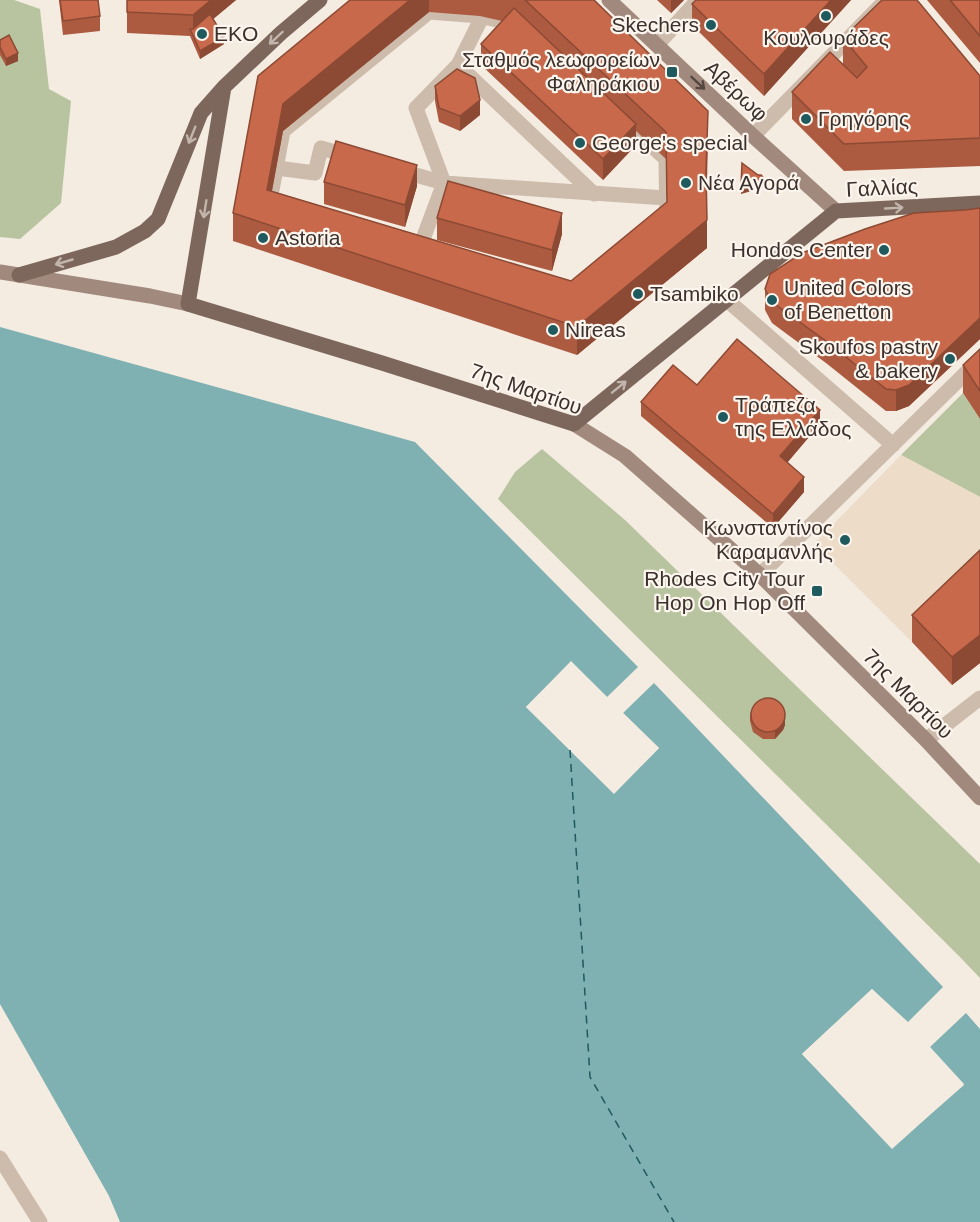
<svg xmlns="http://www.w3.org/2000/svg" width="980" height="1222" viewBox="0 0 980 1222" font-family="Arial,sans-serif">
  <style>
    .green { fill: #b8c4a0 }
    .plaza { fill: #ecdcc8 }
    .water { fill: #7fb0b2 }
    .pier { fill: #f4ebe1 }
    .lines { fill: none; stroke-linecap: round; stroke-linejoin: round }
    .ferry { stroke: #1f5a5e; stroke-width: 1.5; stroke-dasharray: 8 6; stroke-linecap: butt }
    .street { stroke: #cdbbac; stroke-width: 15 }
    .secondary { stroke: #a18a7d; stroke-width: 15 }
    .primary { stroke: #7d675c; stroke-width: 15 }
    .wall { fill: #ac5a40; fill-rule: evenodd }
    .shaded-wall { fill: #8c4a34 }
    .building { fill: #c8694b; stroke: #8c4a34; stroke-width: 1.5 }
    .oneway { stroke: #c2b5ac }
    .oneway2 { stroke: #544640 }
    .poi-dot { fill: #1f5a5e; stroke: #fbf5ee; stroke-width: 2 }
    .labels { text-anchor: middle; stroke-width: 4.5; stroke-linejoin: round; paint-order: stroke }
    .poi-label { font-size: 21px; fill: #3b302b; stroke: #fbf5ee; text-anchor: start }
    .street-label { font-size: 21px; fill: #3b302b; stroke: #fbf5ee }
  </style>
  <rect width="100%" height="100%" fill="#f4ebe1"/>
  <path class="green" d="M0,0H14L40,9L49,89L71,101L61,203L20,239L0,237Z
    M963,393L980,419V497L901,455Z
    M542,449L625,520L980,864V978L959,956L498,499L515,472Z"/>
  <path class="plaza" d="M901,455L980,497V577L912,642L814,544Z"/>
  <path class="water" d="M0,327L415,442L638,667L607,697L571,662L526,707L614,793L659,748L623,713L654,683L943,987L908,1022L872,989L802,1054L892,1148L964,1085L930,1047L966,1013L980,1029V1222H120L109,1196L0,1004Z"/>
  <path class="pier" d="M571,661L609,699H605L571,666L530,707L614,789L655,748L621,715V711L659,748L614,794L526,707Z
    M872,989L910,1025H906L872,993L806,1054L892,1145L960,1084L927,1049L928,1045L964,1084L892,1149L802,1054Z"/>
  <g class="lines">
    <path class="ferry" d="M570,750L590,1077L674,1222"/>
    <path class="street" d="M429,12L480,16L523,26L666,159L667,229L571,309L267,217L283,131Z
      M657,45L698,0
      M458,65L594,194
      M753,136L886,0
      M277,168L315,173L321,148L352,157
      M398,170L444,183
      M444,183L416,108L458,65L479,23L480,16
      M417,255L444,183L666,198
      M727,300L893,445
      M760,575L980,359
      M926,740L980,698
      M0,1158L40,1222"/>
    <path class="secondary" d="M609,0L753,136L836,211
      M0,272L150,296L188,304
      M574,424L625,456L760,575L926,740L980,798"/>
    <path class="primary" d="M320,0L281,33L224,87L188,304L382,363L574,424L836,211L980,203
      M19,275L116,247L145,231L158,219L201,113L224,87"/>
  </g>
  <path class="wall" d="M59,0H98L100,16V31L63,35Z
    M127,0H236L213,19L224,44L200,59L190,36L127,33Z
    M350,0H594L708,138L707,186V248L577,355L233,241V213ZM429,12L480,16L502,21L481,44V65L603,180L636,145V131L666,159L667,202L571,281L272,191L283,131Z
    M657,0H684L671,13Z
    M851,0L764,96L692,25V4Z
    M927,0H980V63Z
    M843,38L980,76V166L844,171L792,119V92L843,64Z
    M0,40L18,61L6,66L0,55Z
    M435,86L480,115L460,131L439,122L435,101Z
    M324,182L417,186L405,227L324,204Z
    M980,208V339L909,406L896,411H886L826,363L772,323L765,310V289Z
    M437,218L562,234L552,271L437,240Z
    M980,349V419L963,393V365Z
    M697,385L820,424L787,463L804,492L773,528L641,416V402Z
    M980,536V663L952,685L912,642V615L980,550Z
    M750,713L785,725L783,730L775,739H763L753,732L750,721Z"/>
  <path class="shaded-wall" d="M211,0H236L193,36V15Z
    M410,0H429V12L283,131L267,217V190L283,104Z
    M671,0H684L671,13Z
    M831,0H851L764,96V74Z
    M224,37V44L200,59V51Z
    M18,53V61L6,66V59Z
    M480,100V115L460,131V116Z
    M636,124V145L603,180V159Z
    M417,165V186L405,227V205Z
    M764,178V185L762,188L741,194V186Z
    M562,213V234L552,271V250Z
    M707,220V248L577,355V327Z
    M980,318V339L909,406L896,411V390Z
    M820,410V424L780,471V456Z
    M804,477V492L773,528V514Z
    M980,635V663L952,685V657Z
    M785,717V725L783,730L775,739V731Z"/>
  <path class="building" d="M60,0H98L100,16L63,21Z
    M127,0H211L193,15L127,12Z
    M350,0H410L283,104L267,190L571,281L667,202L666,132L525,0H594L708,111L706,171L707,220L577,327L233,213L258,76Z
    M696,0H831L764,74L692,4Z
    M882,0H917L980,76V138L844,144L792,92L830,52L857,78L867,67L843,38Z
    M950,0H980V36Z
    M514,8L636,124L603,159L481,44Z
    M210,14L224,37L200,51L190,29H193Z
    M9,35L18,53L6,59L0,47V40Z
    M457,69L475,78L480,100L460,116L439,108L435,86Z
    M336,141L417,165L405,205L324,182Z
    M742,163L758,175H761L764,178L762,181L741,186Z
    M448,181L562,213L552,250L437,218Z
    M980,208V318L909,385L896,390L886,389L826,341L772,302L765,289L770,274L802,253L865,229L914,213L965,210Z
    M737,339L820,410L780,456L804,477L773,514L641,402L673,365L697,385Z
    M980,349V391L963,365Z
    M980,550V635L952,657L912,615Z
    M751 715a17 17 0 1 1 34 0a17 17 0 1 1-34 0Z"/>
  <defs><path id="oneway-shaft" d="M-6 0H5M1.5-3L5.5 0L1.5 3" fill="none" stroke-width="1.6" stroke-linecap="round" stroke-linejoin="round" transform="scale(1.5)"/></defs>
  <g class="oneway">
    <use href="#oneway-shaft" transform="translate(276 38) rotate(137)"/>
    <use href="#oneway-shaft" transform="translate(192 135) rotate(112)"/>
    <use href="#oneway-shaft" transform="translate(894 208) rotate(-3)"/>
    <use href="#oneway-shaft" transform="translate(205 209) rotate(99)"/>
    <use href="#oneway-shaft" transform="translate(64 262) rotate(164)"/>
    <use href="#oneway-shaft" transform="translate(619 387) rotate(-39)"/>
  </g>
  <use class="oneway2" href="#oneway-shaft" transform="translate(698 83) rotate(43)"/>
  <g class="poi-dot">
    <circle cx="826" cy="16" r="6"/>
    <circle cx="711" cy="25" r="6"/>
    <circle cx="202" cy="34" r="6"/>
    <rect x="666" y="66" width="12" height="12" rx="3"/>
    <circle cx="806" cy="119" r="6"/>
    <circle cx="580" cy="143" r="6"/>
    <circle cx="686" cy="183" r="6"/>
    <circle cx="263" cy="238" r="6"/>
    <circle cx="884" cy="250" r="6"/>
    <circle cx="638" cy="294" r="6"/>
    <circle cx="772" cy="300" r="6"/>
    <circle cx="553" cy="330" r="6"/>
    <circle cx="950" cy="359" r="6"/>
    <circle cx="723" cy="417" r="6"/>
    <circle cx="845" cy="540" r="6"/>
    <rect x="811" y="585" width="12" height="12" rx="3"/>
  </g>
  <g class="labels">
    <g class="poi-label">
      <text x="699" y="32" text-anchor="end">Skechers</text>
      <text x="214" y="41">EKO</text>
      <text x="826" y="45" text-anchor="middle">Κουλουράδες</text>
      <text x="660" y="67" text-anchor="end">Σταθμός λεωφορείων<tspan x="660" dy="24">Φαληράκιου</tspan></text>
      <text x="818" y="126">Γρηγόρης</text>
      <text x="592" y="150">George's special</text>
      <text x="698" y="190">Νέα Αγορά</text>
      <text x="275" y="245">Astoria</text>
      <text x="872" y="257" text-anchor="end">Hondos Center</text>
      <text x="784" y="295">United Colors<tspan x="784" dy="24">of Benetton</tspan></text>
      <text x="650" y="301">Tsambiko</text>
      <text x="565" y="337">Nireas</text>
      <text x="938" y="354" text-anchor="end">Skoufos pastry<tspan x="938" dy="24">&amp; bakery</tspan></text>
      <text x="735" y="412">Τράπεζα<tspan x="735" dy="24">της Ελλάδος</tspan></text>
      <text x="833" y="535" text-anchor="end">Κωνσταντίνος<tspan x="833" dy="24">Καραμανλής</tspan></text>
      <text x="805" y="586" text-anchor="end">Rhodes City Tour<tspan x="805" dy="24">Hop On Hop Off</tspan></text>
    </g>
    <g class="street-label">
      <text transform="translate(736 91) rotate(43)" y="7">Αβέρωφ</text>
      <text transform="translate(882 188) rotate(-3)" y="7">Γαλλίας</text>
      <text transform="translate(526 389) rotate(19)" y="7">7ης Μαρτίου</text>
      <text transform="translate(908 694) rotate(45)" y="7">7ης Μαρτίου</text>
    </g>
  </g>
</svg>
